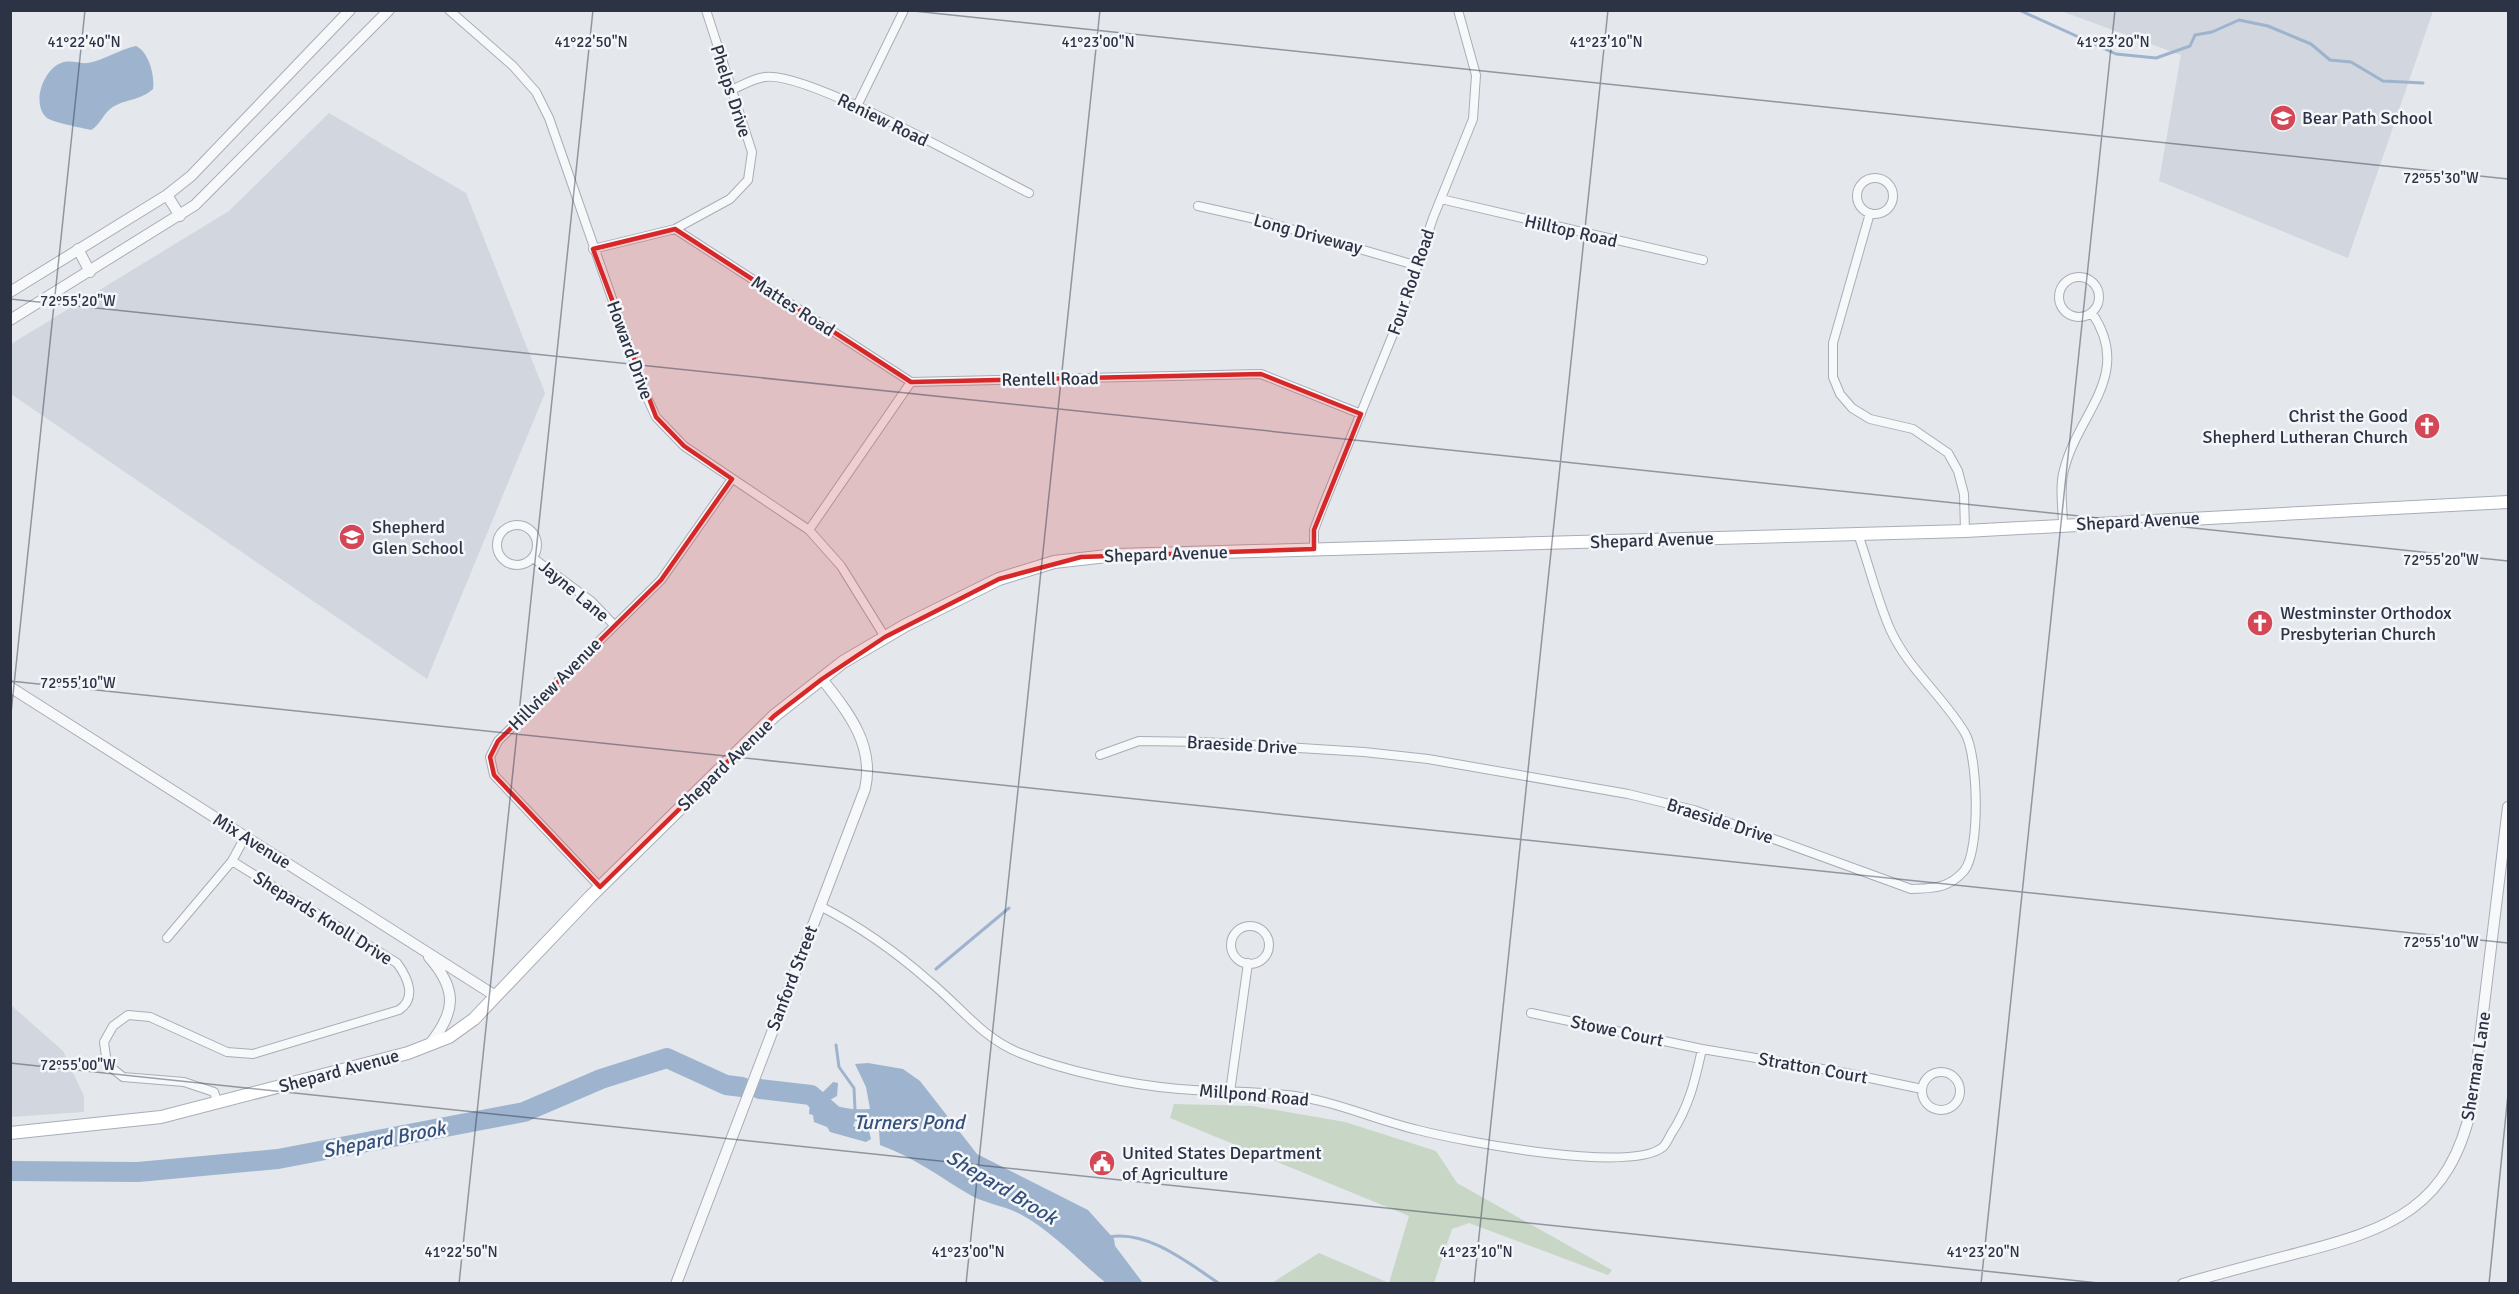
<svg xmlns="http://www.w3.org/2000/svg" width="2519" height="1294" viewBox="0 0 2519 1294" font-family="Signika,sans-serif">
  <style>
    .built { fill: #d2d6de }
    .green { fill: #c8d6c5 }
    .water { fill: #9eb3cd }
    .lines { fill: none; stroke-linecap: round; stroke-linejoin: round }
    .stream { stroke: #9eb3cd; stroke-width: 3 }
    .river { stroke: #9eb3cd; stroke-width: 20 }
    .minor-casing { stroke: #a9adb7; stroke-width: 10 }
    .tertiary-casing { stroke: #a9adb7; stroke-width: 12 }
    .secondary-casing { stroke: #a9adb7; stroke-width: 14 }
    .minor { stroke: #f7f8fa; stroke-width: 8 }
    .tertiary { stroke: #f7f8fa; stroke-width: 10 }
    .secondary { stroke: #fff; stroke-width: 12 }
    .marked { fill: #d62828; fill-opacity: 0.2; stroke: #d62828; stroke-width: 4.5; stroke-linejoin: round }
    .ticks { fill: none; stroke: #2b3345; stroke-width: 1.5; stroke-opacity: 0.45 }
    .labels { text-anchor: middle; stroke-width: 5; stroke-linejoin: round; paint-order: stroke }
    .street-label { font-size: 18px; fill: #2b3345; stroke: #f4f6f9 }
    .poi-label { font-size: 18px; fill: #2b3345; stroke: #f4f6f9; text-anchor: start }
    .water-label { font-size: 20px; font-style: italic; fill: #33507b; stroke: #f4f6f9 }
    .ticks-label { font-size: 15px; text-anchor: middle; fill: #2b3345; stroke: #f4f6f9; stroke-width: 5; stroke-linejoin: round; paint-order: stroke }
  </style>
  <rect width="100%" height="100%" fill="#e4e7ec"/>
  <path class="built" d="M2061,11H2433L2348,258L2159,181L2181,55Z
    M329,113L466,193L545,393L427,679L11,394V344L229,211Z
    M11,1005L63,1051L84,1096V1112L11,1117Z"/>
  <path class="green" d="M1174,1104L1252,1106L1345,1122L1436,1151L1457,1183L1612,1270L1608,1275L1469,1223L1452,1229L1434,1283H1272L1319,1253L1389,1283L1409,1216L1170,1118Z"/>
  <path class="water" d="M136,46C149,52 155,76 153,89C140,101 123,99 110,109C102,116 100,125 91,130C82,128 52,122 47,118C31,104 43,70 61,63C70,59 80,64 88,63C105,60 120,49 136,46Z
    M868,1063L903,1069L920,1081L977,1154L1088,1210L1114,1239L1115,1246L1143,1283H1106C1079,1261 1051,1230 1020,1214C1005,1206 987,1204 972,1196C941,1178 914,1157 880,1145L879,1130L871,1122L855,1121L853,1126L869,1131L871,1139L866,1142L830,1132L827,1127L814,1122L813,1115L809,1114L811,1089L823,1092L833,1082L838,1083L837,1096L828,1101C837,1109 857,1110 870,1109L866,1087L855,1064Z"/>
  <g class="lines">
    <path class="stream" d="M2019,10L2116,54L2156,58L2190,46L2195,35L2212,32L2239,20L2268,26L2311,44L2330,60L2351,62L2383,81L2423,83
      M936,969L1009,908
      M836,1045L839,1067L854,1088L855,1110
      M1109,1237C1148,1230 1188,1263 1220,1284"/>
    <path class="river" d="M760,1089L811,1095L831,1113
      M10,1171L138,1172L278,1159L524,1112L601,1079L667,1058L726,1085L742,1087"/>
    <defs>
      <path id="minor" d="M449,10L513,66L536,92L549,118L645,393L656,417L684,446L809,530L841,566L885,637
        M731,90C741,86 754,78 765,77C806,70 982,170 1029,193
        M857,106L904,10
        M1857 196a18 18 0 1 1 36 0a18 18 0 1 1-36 0Z
        M1441,199L1703,260
        M1198,206L1260,220L1418,266
        M1870,213L1833,343V377L1840,394L1852,408L1870,419L1913,429L1948,453L1958,471L1964,494L1965,531
        M675,229L911,382
        M593,249L675,229L730,199L748,180L752,152L706,10
        M2059 297a20 20 0 1 1 40 0a20 20 0 1 1-40 0Z
        M497 545a20 20 0 1 1 40 0a20 20 0 1 1-40 0Z
        M2063,526C2063,508 2059,487 2064,470C2078,413 2134,375 2092,313
        M809,530L911,382L1261,374L1361,414
        M1314,549V530L1323,506L1400,317L1433,218L1473,119L1476,75L1458,10
        M533,558L591,601L614,625
        M1100,755L1139,741L1204,742L1364,752L1428,759L1628,794L1694,810L1911,889C1933,888 1948,889 1964,871C1981,850 1978,755 1965,733C1943,696 1908,669 1890,629C1877,599 1869,565 1858,534
        M600,887L494,775L490,757L498,741L661,580L732,479
        M820,906C859,926 896,952 929,981C959,1005 983,1039 1020,1053C1064,1071 1131,1085 1179,1089C1217,1092 1257,1091 1295,1096C1338,1102 1376,1120 1418,1130C1461,1141 1630,1174 1663,1147C1666,1144 1669,1138 1671,1134C1689,1107 1695,1081 1702,1049
        M1231 945a19 19 0 1 1 38 0a19 19 0 1 1-38 0Z
        M167,938L232,861
        M1531,1013L1702,1049L1846,1073L1922,1089
        M1922 1091a19 19 0 1 1 38 0a19 19 0 1 1-38 0Z
        M1230,1092L1248,963
        M218,1104L214,1092L184,1082L123,1077L107,1064L104,1042L113,1026L128,1015L150,1017L227,1052L253,1054L399,1010C417,998 408,978 397,963L232,861L245,837"/>
      <path id="tertiary" d="M167,195L180,216
        M78,249L90,272
        M10,292L167,195L191,176L350,10
        M10,320L195,205L389,10
        M10,687L494,995
        M429,957C458,990 456,1012 429,1045
        M676,1284L865,789C875,745 848,712 822,679
        M2183,1284C2221,1273 2259,1263 2298,1253C2391,1229 2450,1208 2472,1104L2508,807"/>
      <path id="secondary" d="M10,1133L161,1117L408,1053L449,1037L474,1019L590,897L774,716L843,662L906,625L999,579L1054,562L1116,555L1965,531L2508,502"/>
    </defs>
    <use href="#minor" class="minor-casing"/>
    <use href="#tertiary" class="tertiary-casing"/>
    <use href="#secondary" class="secondary-casing"/>
    <use href="#minor" class="minor"/>
    <use href="#tertiary" class="tertiary"/>
    <use href="#secondary" class="secondary"/>
  </g>
  <path class="marked" d="M675,229L911,382L1261,374L1361,414L1314,530V549L1081,557L999,579L885,637L822,679L774,716L600,887L494,775L490,757L498,741L661,580L732,479L684,446L656,417L593,249Z"/>
  <path class="ticks" d="M904,10L2508,179M10,299L2508,561M10,681L2508,943M10,723L85,10M10,1063L2108,1284M459,1284L593,10M966,1284L1100,10M1474,1284L1608,10M1981,1284L2115,10M2489,1284L2508,1094"/>
  <defs>
    <symbol id="school-disc" viewBox="-11 -11 22 22"><circle r="9.5" fill="#d34757" stroke="#f4f6f9"/><path d="M0-5L7-2L0 1L-7-2ZM-4 1L0 2.5L4 1V4Q0 6-4 4Z" fill="#fff"/></symbol>
    <symbol id="church-disc" viewBox="-11 -11 22 22"><circle r="9.5" fill="#d34757" stroke="#f4f6f9"/><path d="M-1.2-6h2.4v3.5h3.3v2.4h-3.3V6h-2.4V-.1h-3.3v-2.4h3.3Z" fill="#fff"/></symbol>
    <symbol id="civic-disc" viewBox="-11 -11 22 22"><circle r="9.5" fill="#d34757" stroke="#f4f6f9"/><path d="M-.6-6.5H3V-4.5H.6V-3L4-1V1h2V6H-6V1h2V-1L-.6-3ZM-1.2 2.5V6h2.4V2.5Z" fill="#fff"/></symbol>
  </defs>
  <g fill-rule="evenodd">
    <use href="#school-disc" x="2268" y="103" width="30" height="30"/>
    <use href="#church-disc" x="2412" y="411" width="30" height="30"/>
    <use href="#school-disc" x="337" y="522" width="30" height="30"/>
    <use href="#church-disc" x="2245" y="608" width="30" height="30"/>
    <use href="#civic-disc" x="1087" y="1148" width="30" height="30"/>
  </g>
  <g class="labels">
    <g class="street-label">
      <text transform="translate(731 91) rotate(72)" y="6">Phelps Drive</text>
      <text transform="translate(883 120) rotate(26)" y="6">Reniew Road</text>
      <text transform="translate(1571 231) rotate(13)" y="6">Hilltop Road</text>
      <text transform="translate(1308 234) rotate(15)" y="6">Long Driveway</text>
      <text transform="translate(1411 282) rotate(-71)" y="6">Four Rod Road</text>
      <text transform="translate(793 306) rotate(33)" y="6">Mattes Road</text>
      <text transform="translate(630 350) rotate(70)" y="6">Howard Drive</text>
      <text transform="translate(1050 379) rotate(-1)" y="6">Rentell Road</text>
      <text transform="translate(2138 521) rotate(-3)" y="6">Shepard Avenue</text>
      <text transform="translate(1652 540) rotate(-2)" y="6">Shepard Avenue</text>
      <text transform="translate(1166 554) rotate(-2)" y="6">Shepard Avenue</text>
      <text transform="translate(574 591) rotate(40)" y="6">Jayne Lane</text>
      <text transform="translate(555 684) rotate(-45)" y="6">Hillview Avenue</text>
      <text transform="translate(1242 745) rotate(3)" y="6">Braeside Drive</text>
      <text transform="translate(725 765) rotate(-44)" y="6">Shepard Avenue</text>
      <text transform="translate(1720 821) rotate(18)" y="6">Braeside Drive</text>
      <text transform="translate(252 841) rotate(32)" y="6">Mix Avenue</text>
      <text transform="translate(323 918) rotate(32)" y="6">Shepards Knoll Drive</text>
      <text transform="translate(792 978) rotate(-69)" y="6">Sanford Street</text>
      <text transform="translate(1617 1031) rotate(12)" y="6">Stowe Court</text>
      <text transform="translate(2476 1066) rotate(-81)" y="6">Sherman Lane</text>
      <text transform="translate(1813 1068) rotate(10)" y="6">Stratton Court</text>
      <text transform="translate(339 1071) rotate(-15)" y="6">Shepard Avenue</text>
      <text transform="translate(1254 1095) rotate(5)" y="6">Millpond Road</text>
    </g>
    <g class="poi-label">
      <text x="2302" y="124">Bear Path School</text>
      <text x="2408" y="422" text-anchor="end">Christ the Good<tspan x="2408" dy="21">Shepherd Lutheran Church</tspan></text>
      <text x="372" y="533">Shepherd<tspan x="372" dy="21">Glen School</tspan></text>
      <text x="2280" y="619">Westminster Orthodox<tspan x="2280" dy="21">Presbyterian Church</tspan></text>
      <text x="1122" y="1159">United States Department<tspan x="1122" dy="21">of Agriculture</tspan></text>
    </g>
    <g class="water-label">
      <text x="909" y="1129">Turners Pond</text>
      <text transform="translate(384 1139) rotate(-11)" y="7">Shepard Brook</text>
      <text transform="translate(1002 1187) rotate(31)" y="7">Shepard Brook</text>
    </g>
  </g>
  <g class="ticks-label">
    <text x="84" y="47">41°22'40"N</text>
    <text x="591" y="47">41°22'50"N</text>
    <text x="1098" y="47">41°23'00"N</text>
    <text x="1606" y="47">41°23'10"N</text>
    <text x="2113" y="47">41°23'20"N</text>
    <text x="2441" y="183">72°55'30"W</text>
    <text x="78" y="306">72°55'20"W</text>
    <text x="2441" y="565">72°55'20"W</text>
    <text x="78" y="688">72°55'10"W</text>
    <text x="2441" y="947">72°55'10"W</text>
    <text x="78" y="1070">72°55'00"W</text>
    <text x="461" y="1257">41°22'50"N</text>
    <text x="968" y="1257">41°23'00"N</text>
    <text x="1476" y="1257">41°23'10"N</text>
    <text x="1983" y="1257">41°23'20"N</text>
  </g>
  <rect width="2519" height="1294" fill="none" stroke="#2b3345" stroke-width="24"/>
</svg>
